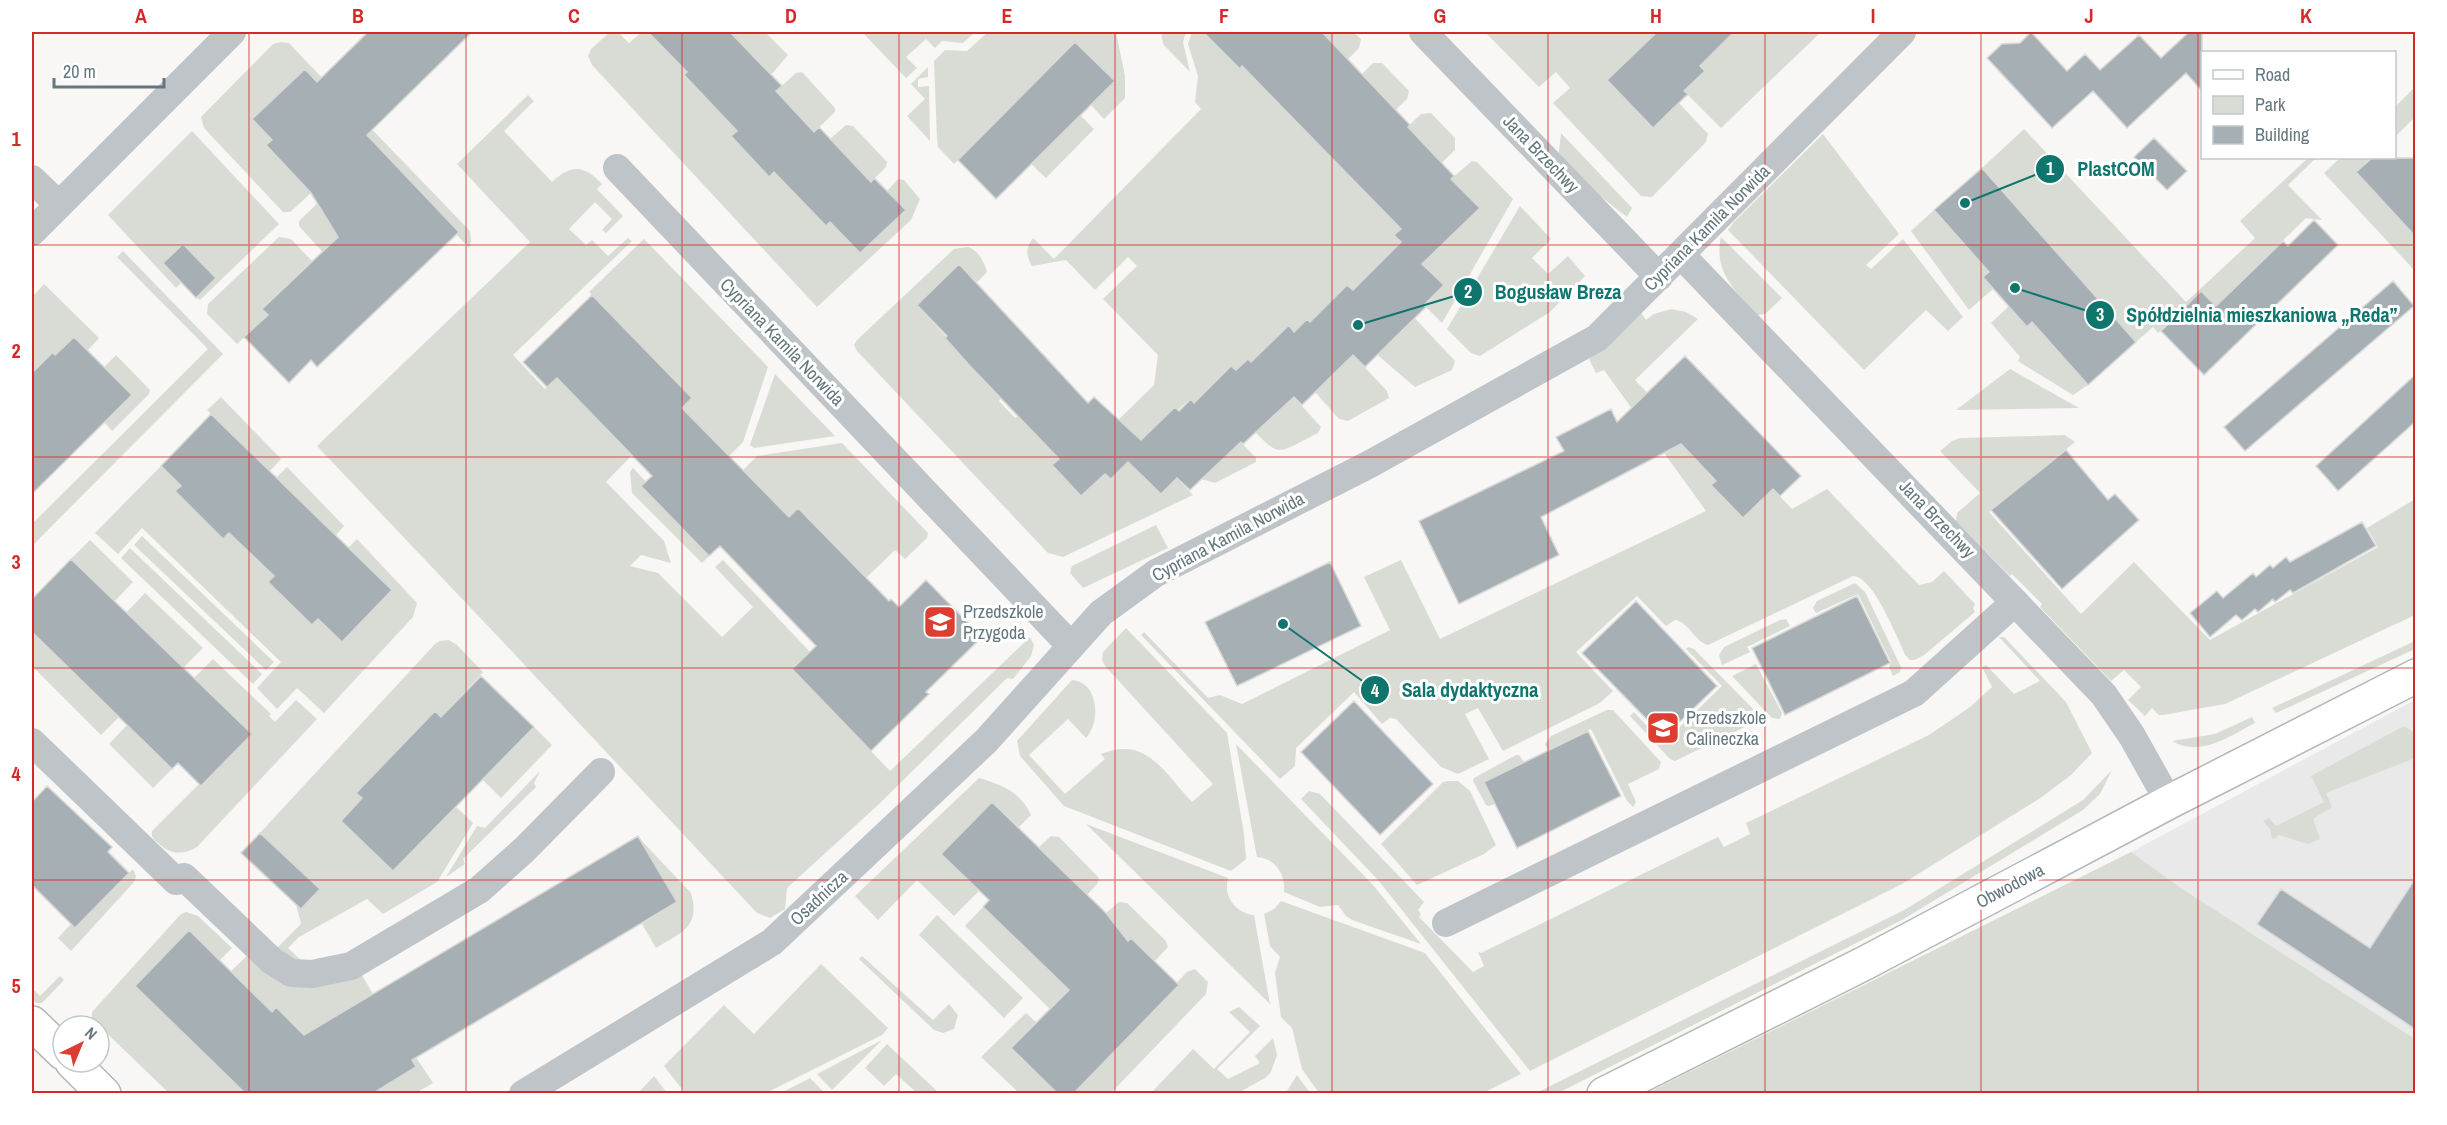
<svg xmlns="http://www.w3.org/2000/svg" width="2447" height="1125" viewBox="0 0 2447 1125" font-family="'Archivo Narrow',sans-serif">
  <style>
    .built { fill: #e8e9e8 }
    .green { fill: #d8dcd4 }
    .building { fill: #a6b0b4; stroke: #d9d9d7; stroke-width: 1.5 }
    .lines { fill: none; stroke-linecap: round; stroke-linejoin: round }
    .secondary-casing { stroke: #b1b8bb; stroke-width: 36 }
    .street { stroke: #bec4c7; stroke-width: 28 }
    .secondary { stroke: #fff; stroke-width: 33 }
    .grid { fill: none; stroke: #d62828; stroke-width: 1.5; stroke-opacity: 0.55 }
    .labels { text-anchor: middle; stroke-width: 6; stroke-linejoin: round; paint-order: stroke }
    .street-label { font-size: 18px; fill: #64777f; stroke: #fff }
    .poi-label { font-size: 18px; fill: #64777f; stroke: #fff; text-anchor: start }
    .leader { fill: none; stroke: #0f766e; stroke-width: 2 }
    .callout-dot { fill: #0f766e; stroke: #fff; stroke-width: 2 }
    .mark-label { font-size: 18px; text-anchor: middle; font-weight: bold; fill: #fff }
    .callout-label { font-size: 20px; text-anchor: middle; font-weight: bold; fill: #0f766e; stroke: #fff; stroke-width: 6; stroke-linejoin: round; paint-order: stroke }
    .neatline { fill: none; stroke: #d62828; stroke-width: 2 }
    .grid-label { font-size: 20px; text-anchor: middle; font-weight: bold; fill: #d62828 }
  </style>
  <rect width="100%" height="100%" fill="#f8f7f5"/>
  <path class="built" d="M2415,700V1039L2181,888L2131,852Z"/>
  <path class="green" d="M610,32H618L629,43L642,32H668L657,42L687,72L684,76L737,131L731,137L769,176L774,172L826,226L830,222L860,253L905,210L887,191L898,179L904,180L920,199L911,220L817,307L592,65L588,56L591,49Z
    M730,32H765L788,55L771,75Z
    M862,32H975L963,43L942,41L935,48L926,39L906,57L917,68L906,78Z
    M988,32H1116L1125,76V98L1104,119L1091,105L1115,81L1075,42L954,164L938,147L937,139L934,61L945,50L967,51Z
    M1161,32H1186L1183,42L1190,72L1163,44Z
    M1192,32H1223L1213,41L1240,69L1242,66L1401,229L1394,236L1405,246L1353,290L1310,322L1307,319L1294,332L1288,326L1251,362L1236,370L1231,366L1194,403L1190,399L1124,457L1110,428L1154,385L1158,355L1103,299L1137,266L1128,257L1095,290L1066,260L1032,266C1026,255 1025,249 1033,238L1054,259L1201,109L1195,102L1198,76L1188,44Z
    M1306,32H1353L1361,39L1359,48L1332,75L1304,34Z
    M1485,32H1657L1607,80L1652,128L1679,103L1708,134L1706,142L1652,197L1641,196L1553,103L1570,88L1556,72L1539,87Z
    M1734,32H1821L1721,128L1684,91L1705,71L1700,66Z
    M281,42L289,43L305,60L470,231L471,241L469,248L457,235L459,232L415,185L408,191L253,119L272,140L266,146L311,193L290,212H283L204,128L201,117L273,44Z
    M1373,63H1382L1409,91L1407,99L1380,125L1346,90Z
    M928,67V77L918,79V87L929,86L930,141L907,116L925,99L911,84Z
    M802,72L835,108V112L814,132L776,91L796,73Z
    M2415,87V117L2395,137V107Z
    M528,95L534,101L504,131L552,182C572,164 584,165 602,184L597,189L623,216L606,233L602,230L612,219L595,202L569,229L586,245L592,240L608,256L628,238L632,241L513,355L545,389L557,378L632,455L606,482L664,541L671,563L641,555L630,566L658,573L722,637L753,607L715,567L723,560L810,652L792,669L890,771L1030,637L1034,645L1031,656L1013,679L1007,678L877,806L787,888L785,909L770,918L757,913L504,643L317,446L530,242L457,164Z
    M1431,113L1455,138V150L1432,172L1393,141L1421,114Z
    M1080,115L1094,129L1046,178L1031,164Z
    M846,125L853,126L887,162L886,167L871,182L830,139Z
    M2024,129L2186,302L2255,238L2240,221L2308,158H2316L2288,185L2322,220L2306,218L2269,254L2271,256L2250,283L2244,278L2218,304L2219,309L2201,291L2158,333L2153,327L2136,342L1982,168Z
    M192,131L279,224L200,300L196,297L216,278L183,244L163,263L181,283L176,288L108,215Z
    M1561,133L1632,208L1627,217L1573,175L1558,160Z
    M1823,134L1899,234L1866,265L1871,269L1903,239L1963,317L1948,331L1926,310L1864,370L1728,230L1734,222Z
    M2340,158H2372L2356,173L2407,226L2415,219V271L2324,173Z
    M1472,161L1477,162L1513,199L1442,323L1424,305L1444,285L1422,264L1480,208L1451,179Z
    M325,196L357,230L328,258L299,226V221Z
    M1520,206L1551,239L1532,258L1548,274L1568,256L1585,276L1550,312L1480,356L1471,353L1447,329Z
    M1934,210L1989,272L1994,288L1969,310L1911,231Z
    M279,237L291,239L312,261L262,308L268,315L237,344L207,314L208,304Z
    M1721,237L1782,298L1765,314L1758,315C1736,292 1713,272 1721,237Z
    M644,239L768,367L743,442L729,456L682,408L692,398L589,292Z
    M968,247C979,251 984,262 987,272L977,282L959,265L917,305L1001,398L999,401L1015,418L1018,416L1059,459L1053,465L1081,496L1105,474L1111,479L1128,462L1161,494L1177,478L1193,495L1063,557L1048,553L857,351L854,345L857,340L954,249Z
    M123,251L223,354L32,546V524L208,349L117,257Z
    M44,284L99,338L88,350L74,337L55,355L52,352L32,373V297Z
    M2009,306L2027,326L2032,322L2088,385L2073,395L2018,361L2020,357L1991,323Z
    M1671,309L1686,312L1698,319L1635,380L1678,425L1695,459L1716,481L1711,485L1743,518L1773,489L1792,509L1827,489L1919,585L1932,582L1944,571L1975,604L1973,609L1975,612L1924,655L1915,660H1910L1906,656C1897,638 1874,577 1853,576L1708,645C1694,641 1689,622 1675,620L1666,626L1637,596L1576,652L1613,691L1600,703L1503,751L1478,708L1465,714L1489,759L1458,774L1441,767L1396,719L1390,718L1382,724L1354,692L1296,748L1295,766L1280,779L1141,635L1144,632L1208,698L1220,695L1242,704L1390,630L1364,577L1401,560L1440,639L1706,511L1604,370L1596,373L1589,359L1639,310L1646,320L1654,314Z
    M1411,314L1455,361L1452,370L1415,387L1374,352Z
    M116,355L150,390L149,394L112,431L104,422V367Z
    M1353,355L1387,391L1389,398L1348,421L1339,419L1315,392Z
    M2010,369L2079,408L1956,410Z
    M775,374L835,436L754,448L750,445Z
    M1292,395L1321,427L1318,433C1274,455 1282,459 1247,424Z
    M221,397L281,459L267,474L257,459L207,410Z
    M1234,435L1256,458V462L1215,483L1201,479L1184,462Z
    M2065,435L2075,442L1989,512L2081,614L2134,562L2210,640L2378,547L2367,528L2415,499V615L2225,704L2163,715H2159L2152,708L2145,716L2128,700L2141,687L2124,670L2111,681L2040,607L2042,604L2012,574L2010,576L1956,521L1957,513L1980,493L1940,451L1952,441L1960,438Z
    M842,443L928,533L927,538L905,559L895,550L866,578L799,508L789,517L743,470L757,456Z
    M161,466L181,486L176,492L223,538L229,533L274,576L268,582L312,625L318,619L342,641L392,590L348,548L357,539L417,603L413,617L324,713L297,688L277,709L257,688L281,662L142,528L118,554L95,533Z
    M287,467L344,526L333,538L325,526L280,481L274,480Z
    M633,468L646,482L642,487L709,556L702,563L632,493L630,472Z
    M1156,525L1168,548L1083,588L1070,573L1072,566Z
    M142,536L274,662L266,670L134,545Z
    M90,540L133,582L115,601L71,559Z
    M130,548L262,674L253,684L121,558Z
    M1855,583L1865,592L1901,667L1900,672L1893,676L1889,667L1891,662L1858,594L1816,613L1813,608L1817,601Z
    M145,593L203,648L183,668L124,615Z
    M1786,619L1790,626L1747,647L1750,652L1722,665L1719,655L1724,647L1780,620Z
    M1126,628L1227,733L1244,834L1246,859L1231,871L1064,806L1020,756L1017,741L1072,680C1099,682 1101,722 1086,738L1068,719L1029,755L1065,794L1105,759L1101,754C1147,735 1164,773 1192,802L1213,784L1105,666L1102,660L1103,652Z
    M32,632L119,717L101,735L32,666Z
    M1999,637H2004L2066,702L2092,753L2071,775L2042,797L1902,884L1530,1071L1378,880L1301,799L1309,791L1320,794L1424,902L1418,910L1421,914L1419,917L1473,972L1484,966L1478,952L1481,953L1718,837L1724,847L1750,834L1746,823L1929,735L1970,707L1992,687L1982,667L1986,665L2014,694L2040,681Z
    M449,640L457,645L483,672L441,717L434,712L357,792L362,798L341,821L393,871L440,824L450,801L473,823L437,882L383,914L367,899L299,937L288,948L304,963L301,965L277,948L301,924L296,904L301,909L319,889L260,833L435,644L440,641Z
    M2415,641V649L2276,713L2272,708Z
    M1688,647L1694,649L1757,713V717L1751,724L1675,761L1670,759L1630,716L1634,712L1663,743L1722,686L1686,649Z
    M213,659L271,714L269,716L275,722L296,700L317,719L197,847C183,855 170,855 158,843C153,839 151,837 152,831L199,784L201,786L251,734L191,681Z
    M1756,664L1782,713L1780,719L1772,718L1732,676Z
    M1607,710H1613L1661,762L1659,769L1628,784L1636,802L1633,807L1627,801L1591,729L1548,750L1545,744L1551,736Z
    M2252,717L2255,723C2230,736 2200,758 2172,741L2215,734Z
    M127,725L172,769L153,788L109,744Z
    M2404,726L2415,733V758L2326,793L2332,807L2313,819L2320,839L2308,844L2279,835L2274,839L2272,838L2270,829L2263,821L2269,818L2276,826L2324,802L2311,776Z
    M534,727L552,745L501,798L483,780Z
    M1236,744L1373,885L1421,944L1352,920L1346,916L1338,905L1320,907L1284,892C1286,875 1275,858 1257,857Z
    M1516,755H1519L1524,762L1484,782L1495,804L1489,806L1486,805L1473,781L1474,778Z
    M2112,770L2100,794L2083,810L1902,920L1558,1093H1536L1906,909L2083,800Z
    M540,771L534,783L536,787L463,859L465,864L446,877L477,826L485,828Z
    M979,778C1001,784 1022,793 1031,815L1019,827L992,802L942,854L979,891L954,916L917,880L878,920L855,896Z
    M1449,781H1458L1470,791L1496,845L1484,854L1417,885L1381,844L1443,782Z
    M1086,824L1228,878C1223,897 1236,913 1254,915L1270,1004Z
    M1051,836L1059,837L1099,878L1097,884L1087,895L1036,857L1042,851L1039,847Z
    M640,839L691,893C701,927 681,933 656,948L642,924L677,902Z
    M2131,852L2181,888L2415,1039V1093H1647Z
    M133,869L136,876L134,882L71,951L58,938L71,924L75,928Z
    M1281,901L1425,953L1521,1074L1483,1093H1319L1302,1069L1292,1028L1281,1017L1275,973L1280,957L1270,946L1264,914L1274,909Z
    M1119,902L1127,903L1165,940L1168,947L1155,961L1131,938L1125,944L1106,913Z
    M983,907L1029,952L1075,983L1050,1009L965,926Z
    M186,912L198,916L232,948L220,960L189,931L246,1093H169L92,1019V1012L180,915Z
    M937,915L1023,998L1004,1018L919,935Z
    M250,953L359,970L377,1001L350,1008L308,1033L306,1044L300,1030L276,1008L272,1012L231,971Z
    M862,956L933,1020L949,1004L958,1015L954,1029L943,1033L934,1030L859,959Z
    M821,964L888,1028L882,1035L766,1093H685L664,1066L724,1005L754,1034Z
    M1195,969L1208,982L1206,994L1111,1093L1073,1094L1179,985L1177,982L1187,972Z
    M60,976L64,980L42,1003H36L32,998V988L40,996Z
    M1239,1007L1260,1026L1217,1069L1228,1079L1260,1063L1255,1056L1273,1038L1277,1055L1271,1072L1265,1078L1238,1093H1151L1193,1049L1214,1069L1250,1032L1229,1012Z
    M1026,1013L1036,1022L1012,1048L1058,1093H1019L981,1057Z
    M882,1040L832,1090L817,1074Z
    M887,1044L939,1093H917L896,1074L884,1086L865,1068Z
    M416,1057L433,1083L416,1093L372,1094L416,1067L412,1060Z
    M1297,1075L1310,1093H1283L1287,1091Z
    M654,1076L667,1093H638Z
    M810,1078L825,1093H781Z"/>
  <path class="building" d="M368,32H472L367,135L459,232L317,367L311,360L289,383L244,337L268,315L262,309L338,237L311,193L266,145L272,140L252,119L305,69L317,82Z
    M648,32H730L782,86L776,91L814,132L819,127L871,182L874,178L906,210L860,253L830,222L826,226L774,172L769,177L731,136L737,131L684,75L687,72Z
    M1203,32H1322L1410,125L1408,127L1454,176L1451,179L1480,208L1422,264L1444,285L1424,305L1426,307L1365,367L1353,355L1302,405L1294,397L1243,444L1241,442L1190,490L1177,478L1161,494L1128,462L1111,479L1105,474L1081,496L1052,465L1059,459L970,366L945,338L947,336L917,305L959,264L1088,403L1094,397L1141,440L1175,407L1179,411L1191,399L1194,403L1231,366L1236,370L1248,359L1251,362L1289,325L1294,332L1307,319L1310,322L1347,285L1353,290L1401,242L1394,235L1401,229L1242,66L1240,69Z
    M1657,32H1734L1700,66L1705,71L1684,91L1688,94L1653,128L1607,80Z
    M2031,32L2067,71L2085,54L2100,70L2139,35L2161,58L2189,32H2202V91L2186,73L2127,128L2093,91L2052,128L1987,58L2002,44L2020,43Z
    M1075,42L1115,81L996,199L958,160Z
    M2154,138L2187,171L2167,190L2134,157Z
    M2372,158H2415V236L2356,172Z
    M1982,168L2136,342L2088,385L2032,322L2027,327L1983,277L1989,272L1934,210Z
    M2314,220L2338,245L2204,375L2161,331L2201,291L2216,306L2283,241L2288,246Z
    M183,244L216,278L196,298L163,263Z
    M2393,281L2414,306L2245,451L2224,427Z
    M592,295L692,398L682,408L789,517L798,508L889,601L891,599L899,607L926,580L982,637L926,692L929,694L871,751L792,669L816,646L720,546L709,556L641,486L652,476L557,378L547,387L523,362Z
    M74,337L132,395L32,494V373L53,352L55,355Z
    M1685,356L1801,476L1780,496L1773,489L1743,518L1711,485L1716,481L1681,444L1541,517L1559,555L1459,604L1419,521L1564,451L1556,437L1611,409L1617,422Z
    M2415,375V422L2338,491L2316,466Z
    M211,414L392,590L342,642L318,619L312,625L268,582L274,576L229,533L223,539L175,491L181,486L161,466Z
    M2066,450L2108,500L2115,494L2139,520L2062,589L1991,510Z
    M2362,522L2376,546L2293,593L2290,590L2275,602L2273,599L2258,612L2255,609L2242,620L2236,615L2210,637L2190,613L2217,591L2223,598L2253,573L2256,577L2270,565L2273,568L2286,557L2290,562Z
    M71,559L252,734L201,786L178,763L172,769L32,632V599Z
    M1330,562L1361,626L1237,686L1205,622Z
    M1857,596L1890,663L1785,715L1752,648Z
    M1636,601L1717,686L1664,737L1582,653Z
    M481,676L534,727L393,871L341,821L362,798L356,793L435,711L441,717Z
    M1354,701L1433,784L1380,835L1301,752Z
    M1588,731L1621,796L1517,848L1484,782Z
    M47,786L112,847L108,852L129,873L75,928L32,885V802Z
    M992,802L1106,913L1128,941L1131,938L1179,985L1073,1094H1058L1011,1048L1069,990L983,907L989,900L941,854Z
    M260,833L320,889L301,909L241,853Z
    M638,836L677,902L412,1060L416,1067L372,1094H246L135,986L189,930L272,1012L276,1007L304,1035Z
    M2415,879V1029L2257,924L2281,889L2370,948Z"/>
  <g class="lines">
    <defs>
      <path id="secondary" d="M32,1023L63,1053
        M72,1062L104,1094
        M1604,1094L1865,963L2169,802L2416,676"/>
    </defs>
    <use href="#secondary" class="secondary-casing"/>
    <path class="street" d="M1423,32L1659,277
      M617,168L1071,646
      M32,179L59,205
      M32,232L232,32
      M1681,255L2104,695L2132,736L2169,802
      M32,742L176,881
      M184,877L272,961L291,973L312,974L351,966L479,890L524,850L601,772
      M1446,923L1914,693L2015,602
      M523,1094L772,942L986,741L1101,613L1156,573L1370,464L1597,338L1902,32"/>
    <use href="#secondary" class="secondary"/>
  </g>
  <path class="grid" d="M249,32V1094M466,32V1094M682,32V1094M899,32V1094M1115,32V1094M1332,32V1094M1548,32V1094M1765,32V1094M1981,32V1094M2198,32V1094M32,245H2416M32,457H2416M32,668H2416M32,880H2416"/>
  <defs>
    <symbol id="school-square" viewBox="-11 -11 22 22"><rect x="-9" y="-9" width="18" height="18" rx="4" fill="#dc3e31" stroke="#fff"/><path d="M0-5L7-2L0 1L-7-2ZM-4 1L0 2.5L4 1V4Q0 6-4 4Z" fill="#fff"/></symbol>
  </defs>
  <g fill-rule="evenodd">
    <use href="#school-square" x="921" y="603" width="38" height="38"/>
    <use href="#school-square" x="1644" y="709" width="38" height="38"/>
  </g>
  <g class="labels">
    <g class="street-label">
      <text transform="translate(1541 154) rotate(46)" y="6">Jana Brzechwy</text>
      <text transform="translate(1707 228) rotate(-45)" y="6">Cypriana Kamila Norwida</text>
      <text transform="translate(782 342) rotate(46)" y="6">Cypriana Kamila Norwida</text>
      <text transform="translate(1937 519) rotate(46)" y="6">Jana Brzechwy</text>
      <text transform="translate(1228 537) rotate(-28)" y="6">Cypriana Kamila Norwida</text>
      <text transform="translate(2010 886) rotate(-28)" y="6">Obwodowa</text>
      <text transform="translate(819 898) rotate(-43)" y="6">Osadnicza</text>
    </g>
    <g class="poi-label">
      <text x="963" y="618">Przedszkole<tspan x="963" dy="21">Przygoda</tspan></text>
      <text x="1686" y="724">Przedszkole<tspan x="1686" dy="21">Calineczka</tspan></text>
    </g>
  </g>
  <path class="leader" d="M1965 203L2050 169M1358 325L1468 292M2015 288L2100 315M1283 624L1375 690"/>
  <g class="callout-dot">
    <circle cx="1965" cy="203" r="6"/>
    <circle cx="1358" cy="325" r="6"/>
    <circle cx="2015" cy="288" r="6"/>
    <circle cx="1283" cy="624" r="6"/>
    <circle cx="2050" cy="169" r="15"/>
    <circle cx="1468" cy="292" r="15"/>
    <circle cx="2100" cy="315" r="15"/>
    <circle cx="1375" cy="690" r="15"/>
  </g>
  <g class="mark-label">
    <text x="2050" y="175">1</text>
    <text x="1468" y="298">2</text>
    <text x="2100" y="321">3</text>
    <text x="1375" y="697">4</text>
  </g>
  <g class="callout-label">
    <text x="2116" y="176">PlastCOM</text>
    <text x="1558" y="299">Bogusław Breza</text>
    <text x="2262" y="322">Spółdzielnia mieszkaniowa „Reda”</text>
    <text x="1470" y="697">Sala dydaktyczna</text>
  </g>
  <rect width="2447" height="1125" fill="none" stroke="#ffffff" stroke-width="66"/>
  <rect x="2201" y="51" width="195" height="108" fill="#ffffff" stroke="#c1c9cc" stroke-width="1.5"/>
  <rect x="2213" y="70" width="30" height="9" fill="#ffffff" stroke="#c1c9cc" stroke-width="1.5"/>
  <text x="2255" y="81" font-size="18" fill="#64777f">Road</text>
  <rect x="2213" y="96" width="30" height="18" fill="#d8dcd4" stroke="#c1c9cc" stroke-width="1.5"/>
  <text x="2255" y="111" font-size="18" fill="#64777f">Park</text>
  <rect x="2213" y="126" width="30" height="18" fill="#a6b0b4" stroke="#c1c9cc" stroke-width="1.5"/>
  <text x="2255" y="141" font-size="18" fill="#64777f">Building</text>
  <g transform="translate(81 1044) rotate(43)"><circle r="28" fill="#ffffff" stroke="#c1c9cc" stroke-width="1.5"/>
  <path d="M0-4.5L10 22L0 15L-10 22Z" fill="#dc3e31"/>
  <text y="-9" font-size="16" font-weight="bold" text-anchor="middle" fill="#64777f">N</text>
  </g>
  <path d="M54 78v9h110v-9" fill="none" stroke="#64777f" stroke-width="3"/>
  <text x="63" y="78" font-size="18" fill="#64777f" stroke="#ffffff" stroke-width="4.5" paint-order="stroke">20 m</text>
  <rect x="33" y="33" width="2381" height="1059" class="neatline"/>
  <g class="grid-label">
    <text x="141" y="23">A</text>
    <text x="358" y="23">B</text>
    <text x="574" y="23">C</text>
    <text x="791" y="23">D</text>
    <text x="1007" y="23">E</text>
    <text x="1224" y="23">F</text>
    <text x="1440" y="23">G</text>
    <text x="1656" y="23">H</text>
    <text x="1873" y="23">I</text>
    <text x="2089" y="23">J</text>
    <text x="2306" y="23">K</text>
    <text x="16" y="146">1</text>
    <text x="16" y="358">2</text>
    <text x="16" y="569">3</text>
    <text x="16" y="781">4</text>
    <text x="16" y="993">5</text>
  </g>
</svg>
